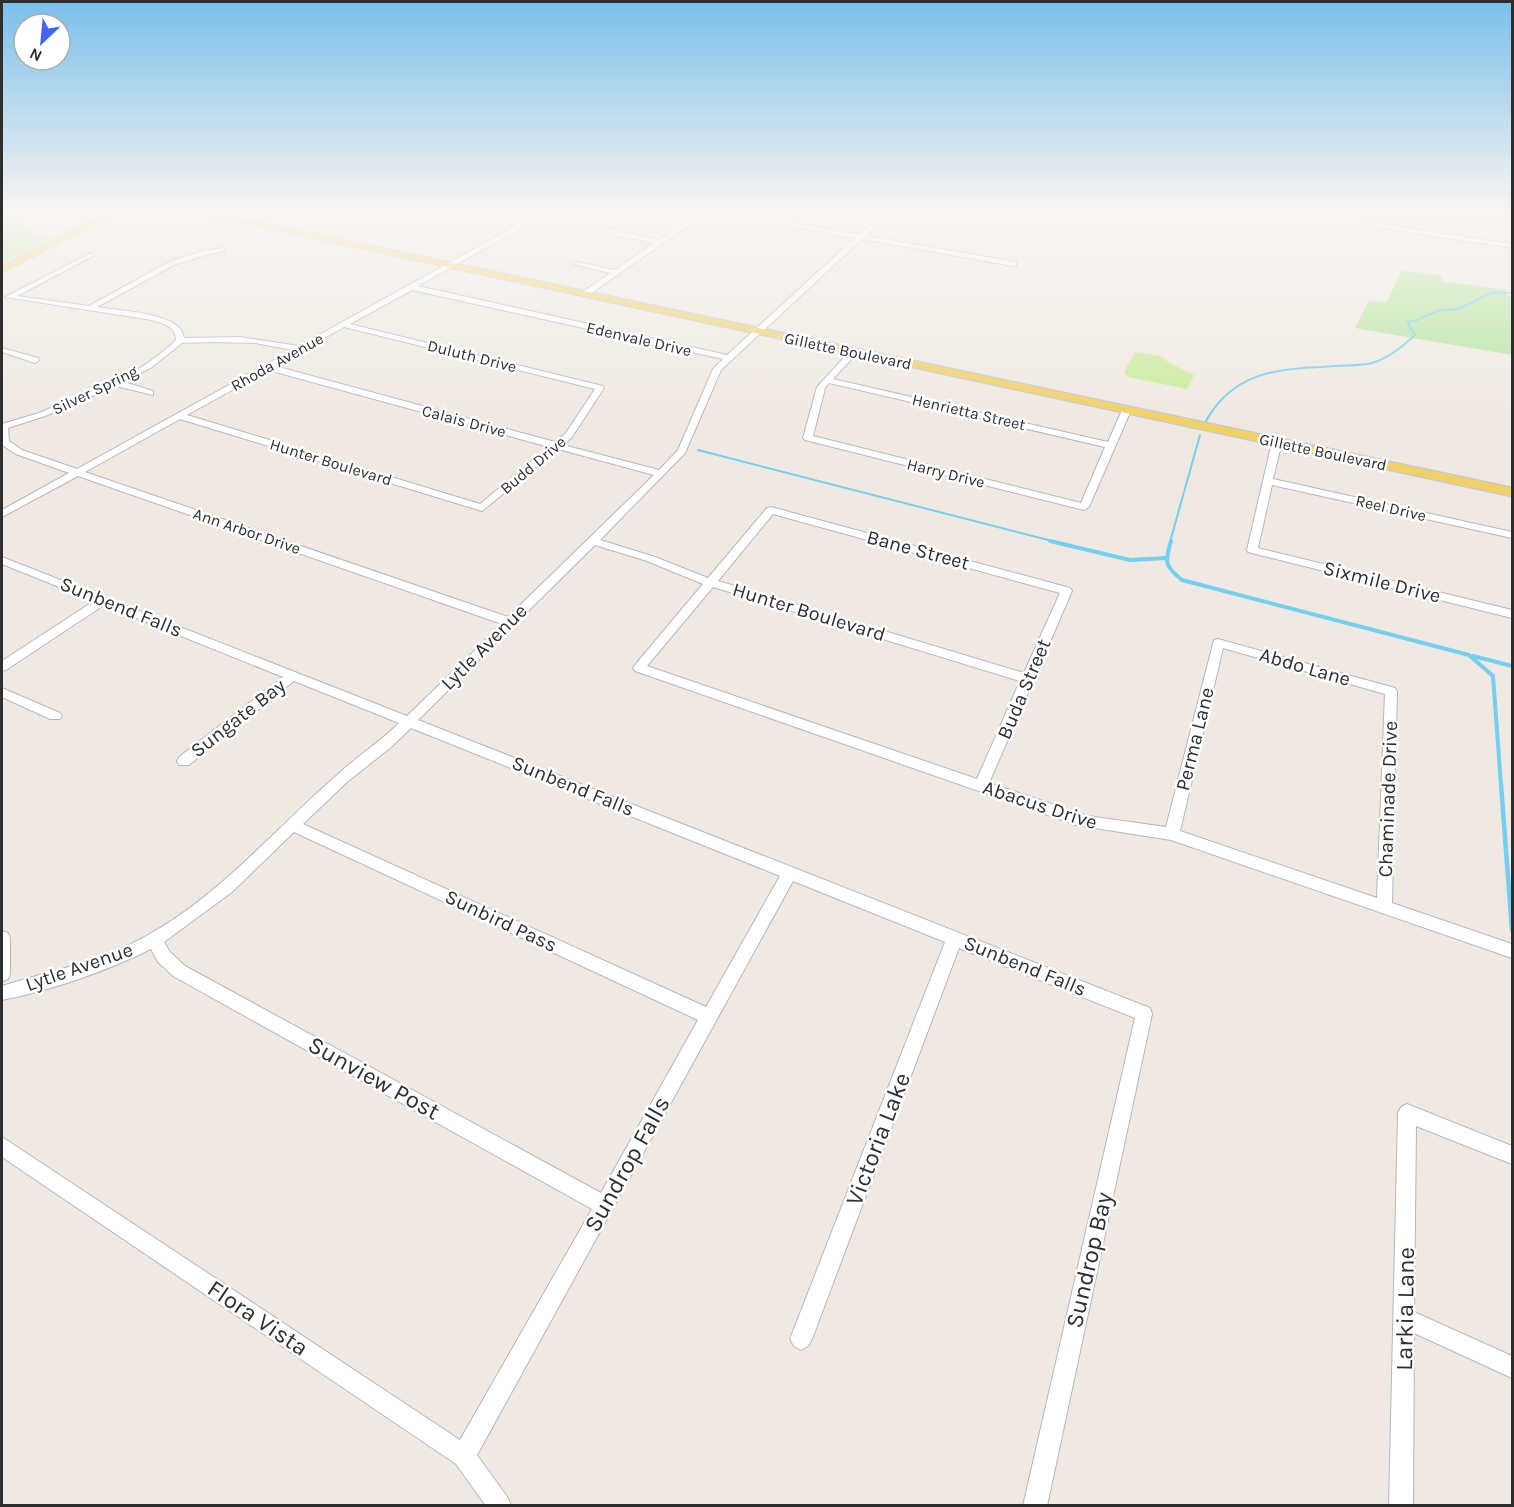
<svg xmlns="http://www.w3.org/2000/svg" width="1514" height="1507" viewBox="0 0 1514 1507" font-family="Karla,sans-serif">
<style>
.education{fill:#f0e6d1}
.green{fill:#b6e59e}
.pitch{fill:#c9ec9a}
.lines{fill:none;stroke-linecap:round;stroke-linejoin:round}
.stream-far2{stroke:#75cff0;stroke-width:2}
.stream-far1{stroke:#75cff0;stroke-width:4}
.stream{stroke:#75cff0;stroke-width:4.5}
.minor-casing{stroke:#b4b7c1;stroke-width:2}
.major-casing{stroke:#c9c9c9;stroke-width:3}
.minor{fill:#fff;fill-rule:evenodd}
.major{fill:#f2d163;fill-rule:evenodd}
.labels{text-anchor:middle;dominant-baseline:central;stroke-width:5;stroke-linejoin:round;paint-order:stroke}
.far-street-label{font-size:16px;fill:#2e2e2e;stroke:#fff}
.street-label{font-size:20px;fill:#2e2e2e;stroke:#fff}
.near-street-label{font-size:24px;fill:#2e2e2e;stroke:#fff}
</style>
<rect width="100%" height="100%" fill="#efe9e1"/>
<polygon class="education" points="1294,209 1512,209 1512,241"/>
<g class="green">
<polygon points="2,209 25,209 20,222 27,230 50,239 2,263"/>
<polygon points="1402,270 1441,276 1442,281 1506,290 1508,296 1512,296 1512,355 1355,328 1369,301 1387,302"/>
</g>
<polygon class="pitch" points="1135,352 1160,356 1171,364 1194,375 1187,389 1128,377 1124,372"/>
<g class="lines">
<g class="stream-far2">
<path d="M1206,421C1235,369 1282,369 1335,366C1348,365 1360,366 1372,363C1389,358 1403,346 1415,335L1407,322L1415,321L1439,310L1459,309L1493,292L1512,293"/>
<polyline points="698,450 1056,542"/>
<polyline points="1170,542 1200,435"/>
</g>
<g class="stream-far1">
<polyline points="1050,541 1130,560 1166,558"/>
<path d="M1171,541C1165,562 1164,566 1182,580L1469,655L1493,676L1501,785"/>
<polyline points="1473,656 1512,666"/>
</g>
<polyline class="stream" points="1501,784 1512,930"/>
<defs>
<g id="minor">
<path d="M546,209H555L418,286L727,355L855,238L708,212L587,296L580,294L610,273L573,264L577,262L615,270L654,243L614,235L604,230V228L659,240L701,211L698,209H715L859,235L887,209H894L866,236L1016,262V266H1013L862,239L721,370L685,453L600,540L655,557L708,578L767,508L771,507L1070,588L1072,591L989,783L1088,816L1166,827L1214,640L1218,639L1395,688L1397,691L1392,903L1512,944V958L1171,840L1076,825L635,671L633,668L635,665L703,584L647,561L595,545L418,720L1150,1008L1152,1014L1047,1506H1023L1135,1018L959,948L812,1339L808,1346L801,1350L794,1346L790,1339L945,942L793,881L477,1455L508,1498L511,1506H486L456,1464L2,1157V1137L460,1440L592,1209L173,976L158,962L151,949C104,972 52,990 2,1000V986C51,971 103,961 148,935C220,895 275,829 336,776C356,757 379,743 399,723L294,681L189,765H179L177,761L179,757L283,677L104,605L6,670L2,671V661L94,601L2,564V557L407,716L502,624L78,476L2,517V510L69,473L16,454L2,445V424L39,413L109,383L110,380C129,379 162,354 176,340C176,326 163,324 152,320L5,297L91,253L93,256L17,296L89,306L169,262L203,251L223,248L225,251L206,255L174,265L97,307C118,311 182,312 184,338L240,337L299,346ZM412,290L723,359L713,369L678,450L659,470L563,445L572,437L604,388L603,386L350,324ZM344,327L595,389L566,433L555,442L275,366ZM210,342L255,343L292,350L77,469L22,450L9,441L8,428L45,416L116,386L153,395V391L124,382L152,367L182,343ZM268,370L549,447L480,504L187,415ZM180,419L482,511L558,449L654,475L508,617L85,472ZM773,514L1060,593L1024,673L718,581ZM713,587L1020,681L977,779L647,666ZM1223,648L1385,694L1377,898L1180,831ZM411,728L780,876L706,1007L303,824L347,782L390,748ZM294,832L698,1020L601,1193L185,966L170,952L164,942L232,892Z"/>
<polygon points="1259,209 1278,209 1512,244 1512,248"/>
<polygon points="2,348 38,358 39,360 35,363 2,352"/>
<path d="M851,350L858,352L833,379L1108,442L1123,408L1131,410L1089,507L1084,510L805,440L803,438L817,387ZM829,383L1105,447L1081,503L813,436L825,388Z"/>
<polygon points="1277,439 1282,442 1273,479 1512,532 1512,538 1272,485 1258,548 1512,610 1512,618 1248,552 1247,550 1272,442"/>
<polygon points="2,688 60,713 62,716 60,719 50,719 2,697"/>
<polygon points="2,931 8,933 10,938 10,974 8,979 2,981"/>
<polygon points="1407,1104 1512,1146 1512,1164 1416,1126 1414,1312 1512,1356 1512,1378 1414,1333 1413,1506 1389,1506 1398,1113 1401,1107"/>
</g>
<g id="major">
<polygon points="114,209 126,209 2,272 2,266"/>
<polygon points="179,209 197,209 1512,488 1512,496"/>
</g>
</defs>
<use href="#minor" class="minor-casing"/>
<use href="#major" class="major-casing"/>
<use href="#minor" class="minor"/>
<use href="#major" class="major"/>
</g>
<linearGradient id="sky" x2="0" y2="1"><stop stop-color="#7abfeb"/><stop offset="0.5" stop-color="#f8f5f2"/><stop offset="1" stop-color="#f8f5f2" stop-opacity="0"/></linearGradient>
<rect width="1514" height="420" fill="url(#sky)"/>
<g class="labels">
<g class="far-street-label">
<text transform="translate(639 339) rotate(13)">Edenvale Drive</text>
<text transform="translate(848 351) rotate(12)">Gillette Boulevard</text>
<text transform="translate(472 356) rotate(14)">Duluth Drive</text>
<text transform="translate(277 362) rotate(-29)">Rhoda Avenue</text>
<text transform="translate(95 390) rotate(-26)">Silver Spring</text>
<text transform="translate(969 412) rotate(13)">Henrietta Street</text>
<text transform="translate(464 421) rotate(15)">Calais Drive</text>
<text transform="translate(1323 452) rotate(12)">Gillette Boulevard</text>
<text transform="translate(331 462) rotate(17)">Hunter Boulevard</text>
<text transform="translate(533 465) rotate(-40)">Budd Drive</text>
<text transform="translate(946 473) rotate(14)">Harry Drive</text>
<text transform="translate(1391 508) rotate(13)">Reel Drive</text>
<text transform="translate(247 531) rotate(19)">Ann Arbor Drive</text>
</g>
<g class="street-label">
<text transform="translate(918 550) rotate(15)">Bane Street</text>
<text transform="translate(1382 582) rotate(14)">Sixmile Drive</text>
<text transform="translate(121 607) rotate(22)">Sunbend Falls</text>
<text transform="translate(809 612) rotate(17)">Hunter Boulevard</text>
<text transform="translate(484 647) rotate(-45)">Lytle Avenue</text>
<text transform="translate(1305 667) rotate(16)">Abdo Lane</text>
<text transform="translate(1024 689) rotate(-67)">Buda Street</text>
<text transform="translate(238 718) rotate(-38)">Sungate Bay</text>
<text transform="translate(1195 739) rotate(-76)">Perma Lane</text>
<text transform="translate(573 786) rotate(22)">Sunbend Falls</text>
<text transform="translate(1388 799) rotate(-88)">Chaminade Drive</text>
<text transform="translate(1040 805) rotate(18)">Abacus Drive</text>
<text transform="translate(501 921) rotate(25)">Sunbird Pass</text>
<text transform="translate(1025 966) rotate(22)">Sunbend Falls</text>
<text transform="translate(79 967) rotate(-19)">Lytle Avenue</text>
</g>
<g class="near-street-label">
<text transform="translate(374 1078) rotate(29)">Sunview Post</text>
<text transform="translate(878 1139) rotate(-69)">Victoria Lake</text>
<text transform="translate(627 1164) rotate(-61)">Sundrop Falls</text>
<text transform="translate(1089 1260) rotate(-77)">Sundrop Bay</text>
<text transform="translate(1405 1309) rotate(-89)">Larkia Lane</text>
<text transform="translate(258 1318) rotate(34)">Flora Vista</text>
</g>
</g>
<rect width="1514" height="1507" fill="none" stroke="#2e2e2e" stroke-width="6"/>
<g transform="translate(42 42) rotate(206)"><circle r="28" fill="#ffffff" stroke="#ababab" stroke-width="1.5"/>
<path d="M0-4.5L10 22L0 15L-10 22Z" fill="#4264fb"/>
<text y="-9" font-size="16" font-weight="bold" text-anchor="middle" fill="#2e2e2e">N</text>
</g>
</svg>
